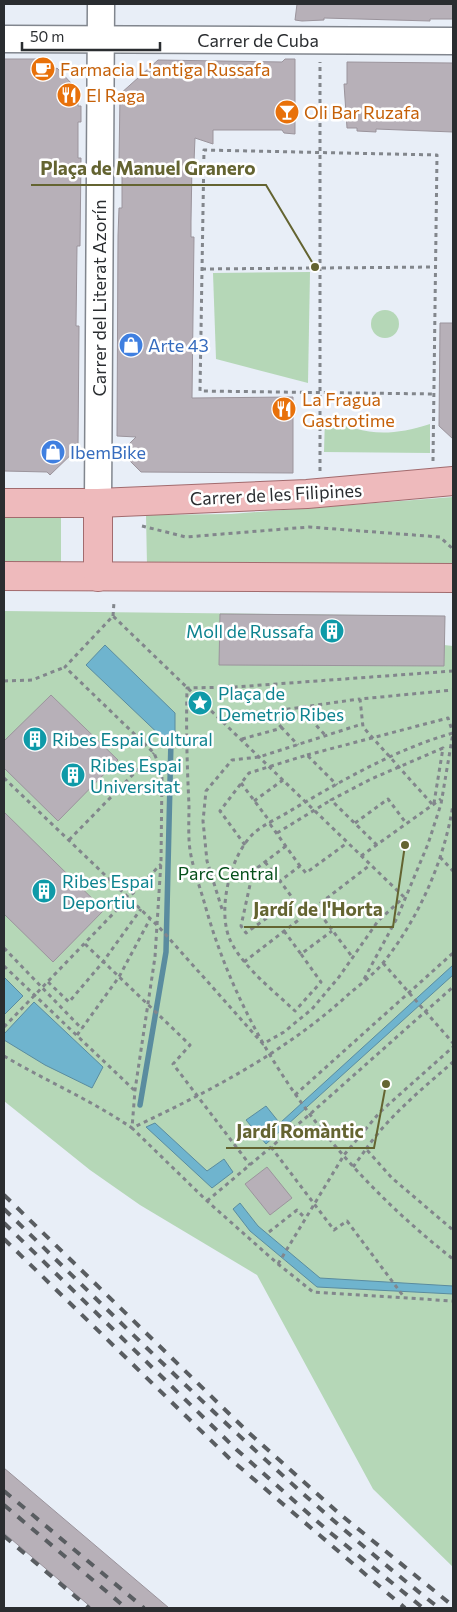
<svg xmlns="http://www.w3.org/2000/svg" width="457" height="1612" viewBox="0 0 457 1612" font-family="Commissioner,sans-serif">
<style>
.green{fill:#b5d7b7}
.water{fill:#6fb4ce;stroke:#5a8c9f}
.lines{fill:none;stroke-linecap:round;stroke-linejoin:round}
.stream{stroke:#5a8c9f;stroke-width:5.5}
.building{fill:#b7b0b8;stroke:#9b949c}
.minor-casing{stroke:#81868e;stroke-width:29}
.major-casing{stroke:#a26b6e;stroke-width:30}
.path{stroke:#82868c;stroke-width:3;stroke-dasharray:4 4;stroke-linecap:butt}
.minor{stroke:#fff;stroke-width:26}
.major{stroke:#eebabc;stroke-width:28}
.rail{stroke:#595d61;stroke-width:4;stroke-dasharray:9 9;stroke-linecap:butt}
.labels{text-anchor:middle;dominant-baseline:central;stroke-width:5;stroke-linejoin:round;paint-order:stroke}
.street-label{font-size:18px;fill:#2a2d30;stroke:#fff}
.food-label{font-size:18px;fill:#c56008;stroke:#fff;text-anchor:start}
.shop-label{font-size:18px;fill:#366cbe;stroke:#fff;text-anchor:start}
.culture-label{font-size:18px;fill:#0d838f;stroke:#fff;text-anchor:start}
.park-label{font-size:18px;fill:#06501b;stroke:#fff}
.leader{fill:none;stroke:#646431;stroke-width:2}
.callout-dot{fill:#646431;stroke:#fff;stroke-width:2}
.callout-label{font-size:19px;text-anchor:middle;font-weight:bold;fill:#646431;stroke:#fff;stroke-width:5;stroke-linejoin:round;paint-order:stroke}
</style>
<rect width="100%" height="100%" fill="#e8eef7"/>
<g class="green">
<polygon points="310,272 308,383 216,359 213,273"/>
<circle cx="385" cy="324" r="14"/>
<path d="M325,416C363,436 389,437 430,424V453L324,452Z"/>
<polygon points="453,497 453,566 147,565 146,515 231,514"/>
<rect x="4" y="515" width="57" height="47"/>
<polygon points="4,611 445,616 444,645 453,646 453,1567 373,1489 257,1275 140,1205 90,1170 4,1101"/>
</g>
<g class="water">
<polygon points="105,645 175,713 175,741 166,741 86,665"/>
<polygon points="453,965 453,975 266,1144 246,1120 266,1106 278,1121 267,1131 269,1133"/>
<polygon points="4,977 23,996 4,1015"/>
<polygon points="34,1002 103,1067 92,1088 45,1065 4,1040 4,1034"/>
<polygon points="155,1123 207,1171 224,1159 233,1172 212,1188 146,1127"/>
<polygon points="240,1203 258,1226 320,1278 453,1286 453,1294 317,1287 250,1231 233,1209"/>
</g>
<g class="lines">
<polyline class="stream" points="140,1105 166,952 171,740"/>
</g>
<g class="building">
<polygon points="297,4 453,4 453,19 430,19 430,21 324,18 324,20 302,21 295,20"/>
<polygon points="4,59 44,59 54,70 57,68 72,84 70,86 78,94 78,106 81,106 81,122 78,122 78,158 81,158 80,246 77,246 76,326 79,326 78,448 50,475 47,472 4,471"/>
<polygon points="285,59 295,59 295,134 284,133 282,130 213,130 213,144 195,138 194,162 192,164 191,221 191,237 194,237 192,398 293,397 293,473 141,472 121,452 136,437 117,436 118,236 119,208 122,208 122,164 119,162 120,94 158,60 282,62"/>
<polygon points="347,62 453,63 453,132 376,129 376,132 357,131 357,128 347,128 344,84 347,84"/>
<polygon points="440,323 453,323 453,439 439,426"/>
<polygon points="220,614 445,616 444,666 219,665"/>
<polygon points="51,695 118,760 58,821 4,768 4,741"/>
<polygon points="4,812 104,910 53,962 4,914"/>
<polygon points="267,1167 292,1198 270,1215 245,1184"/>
<polygon points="4,1468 169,1608 92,1608 4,1533"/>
</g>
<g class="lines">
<defs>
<g id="minor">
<polyline points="4,39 453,41"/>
<polyline points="98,503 101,4"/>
</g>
<g id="major">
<polyline points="4,503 98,503 307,494 453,481"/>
<polyline points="4,576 453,578"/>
<polyline points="98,577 98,503"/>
</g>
</defs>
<use href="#minor" class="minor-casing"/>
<use href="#major" class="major-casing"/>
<g class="path">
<polyline points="202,269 436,267"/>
<polyline points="433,461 437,155 204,150 200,391 434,394"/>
<polyline points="320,471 320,62"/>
<polyline points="142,526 186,537 309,527 440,537 453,549"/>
<polyline points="113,616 114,602"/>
<path d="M453,671L235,687L187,688C186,727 187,766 189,805C189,820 188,836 190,850C193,869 200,887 205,905C245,1048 337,1168 453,1259"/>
<polyline points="4,681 32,680 65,667"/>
<polyline points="300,708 326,736"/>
<polyline points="282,728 268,712 359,699"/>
<polyline points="242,739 282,728 298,745"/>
<polyline points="307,755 448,718 453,733"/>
<polyline points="4,778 158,926 263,1044 284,1032 312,1009 339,977 378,921 403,898"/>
<polyline points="241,783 271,823"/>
<polyline points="254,801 283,780"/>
<polyline points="432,804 363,727 360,699 453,690"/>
<polyline points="355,823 388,799 406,823"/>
<polyline points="270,824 300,866"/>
<polyline points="277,833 331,800"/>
<polyline points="69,840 154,753"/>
<polyline points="245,845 220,811 249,773 307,755 337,785"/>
<polyline points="377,845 331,800 371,779 443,748 434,803"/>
<polyline points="286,846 253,871 241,926 246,933 293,899"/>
<polyline points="361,856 441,799"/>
<polyline points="440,857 453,871"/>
<polyline points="265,862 280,881"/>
<polyline points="404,897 113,616 65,667 154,753 162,772 161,861 155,957 135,1090 132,1128 207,1201 278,1264 313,1292 453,1301"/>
<polyline points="315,907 353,958"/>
<polyline points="222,909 207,861 203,821 206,791 232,760 259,757 362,724"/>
<polyline points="305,915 280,881 300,866 306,873 347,843"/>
<polyline points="284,931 301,954 332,931"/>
<polyline points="85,944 190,1045 173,1064 250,1165"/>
<polyline points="4,948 82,1029"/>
<path d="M301,954L321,982L295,1011C273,990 245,969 231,942C216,912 230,855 254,833C264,824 279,818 290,811C341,781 396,749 453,733L441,804L428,844L397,918L363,981"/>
<polyline points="244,962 370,865"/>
<polyline points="383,963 453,1043"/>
<polyline points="4,966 134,1090"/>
<polyline points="48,982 69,1002 103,962 141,909"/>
<polyline points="4,1027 161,864"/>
<polyline points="77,1035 119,977 150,919"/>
<path d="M4,1056C46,1081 91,1100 132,1128C210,1091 286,1052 350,993C361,984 374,974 383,963C419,918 444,861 453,805"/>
<polyline points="295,1095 453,953"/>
<polyline points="271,1147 334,1230 347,1221 404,1297"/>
<path d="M366,1149C390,1115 422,1089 453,1062"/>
<polyline points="353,1167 366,1149 392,1178 453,1230"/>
<polyline points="207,1201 309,1115 453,987"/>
<polyline points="269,1232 297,1210 305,1218"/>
<polyline points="278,1264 344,1155 380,1112 453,1047"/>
</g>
<use href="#minor" class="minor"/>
<use href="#major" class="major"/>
<g class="rail">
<polyline points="4,1195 249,1433 341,1515 453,1606"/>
<path d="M4,1209C145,1346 284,1486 439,1608"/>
<polyline points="4,1223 237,1450 327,1530 423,1608"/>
<polyline points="4,1239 229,1458 405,1608"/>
<polyline points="4,1491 144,1608"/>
<polyline points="4,1505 126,1608"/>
<polyline points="4,1536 89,1608"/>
</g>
</g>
<defs>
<symbol id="cafe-disc" viewBox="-11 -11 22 22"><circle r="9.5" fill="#e8710a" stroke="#fff"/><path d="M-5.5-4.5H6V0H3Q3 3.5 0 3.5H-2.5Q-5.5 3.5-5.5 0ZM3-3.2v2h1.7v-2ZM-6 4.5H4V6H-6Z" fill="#fff"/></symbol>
<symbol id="restaurant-disc" viewBox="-11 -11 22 22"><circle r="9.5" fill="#e8710a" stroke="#fff"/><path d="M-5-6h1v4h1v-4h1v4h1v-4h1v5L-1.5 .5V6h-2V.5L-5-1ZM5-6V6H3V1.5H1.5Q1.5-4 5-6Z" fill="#fff"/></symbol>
<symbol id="bar-disc" viewBox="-11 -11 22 22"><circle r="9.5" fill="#e8710a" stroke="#fff"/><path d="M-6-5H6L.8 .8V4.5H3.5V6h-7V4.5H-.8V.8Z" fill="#fff"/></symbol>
<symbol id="shop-disc" viewBox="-11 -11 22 22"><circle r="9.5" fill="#3f7fe0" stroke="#fff"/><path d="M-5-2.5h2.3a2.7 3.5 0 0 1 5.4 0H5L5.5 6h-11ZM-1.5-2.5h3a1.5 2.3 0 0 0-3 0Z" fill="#fff"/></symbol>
<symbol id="building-disc" viewBox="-11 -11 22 22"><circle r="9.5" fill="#0f9aa8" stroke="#fff"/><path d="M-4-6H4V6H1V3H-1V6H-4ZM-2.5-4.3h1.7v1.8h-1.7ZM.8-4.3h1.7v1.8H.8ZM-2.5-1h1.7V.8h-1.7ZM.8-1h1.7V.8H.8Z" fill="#fff"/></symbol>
<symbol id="sight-disc" viewBox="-11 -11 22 22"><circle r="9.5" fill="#0f9aa8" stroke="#fff"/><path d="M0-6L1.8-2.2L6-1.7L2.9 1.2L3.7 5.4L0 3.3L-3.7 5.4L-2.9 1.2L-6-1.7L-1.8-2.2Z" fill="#fff"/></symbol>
</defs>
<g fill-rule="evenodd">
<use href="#cafe-disc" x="29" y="55" width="28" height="28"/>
<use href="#restaurant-disc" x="55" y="81" width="28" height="28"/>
<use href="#bar-disc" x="273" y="98" width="28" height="28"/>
<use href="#shop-disc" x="117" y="331" width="28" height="28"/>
<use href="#restaurant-disc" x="270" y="395" width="28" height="28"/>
<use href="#shop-disc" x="39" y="438" width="28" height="28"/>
<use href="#building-disc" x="318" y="617" width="28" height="28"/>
<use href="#sight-disc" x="186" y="689" width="28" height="28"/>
<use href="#building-disc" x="21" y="725" width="28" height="28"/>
<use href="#building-disc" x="59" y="761" width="28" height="28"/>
<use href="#building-disc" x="30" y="877" width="28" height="28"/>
</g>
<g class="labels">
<g class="street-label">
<text x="258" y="40">Carrer de Cuba</text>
<text transform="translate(99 298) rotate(-90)">Carrer del Literat Azorín</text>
<text transform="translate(276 494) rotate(-3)">Carrer de les Filipines</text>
</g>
<g class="food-label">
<text x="60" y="69">Farmacia L'antiga Russafa</text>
<text x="86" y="95">El Raga</text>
<text x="304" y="112">Oli Bar Ruzafa</text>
<text x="302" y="399">La Fragua<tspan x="302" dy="21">Gastrotime</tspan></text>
</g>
<g class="shop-label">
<text x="148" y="345">Arte 43</text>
<text x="70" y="452">IbemBike</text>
</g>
<g class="culture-label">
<text x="314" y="631" text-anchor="end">Moll de Russafa</text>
<text x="218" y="693">Plaça de<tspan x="218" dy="21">Demetrio Ribes</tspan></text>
<text x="52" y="739">Ribes Espai Cultural</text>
<text x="90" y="765">Ribes Espai<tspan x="90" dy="21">Universitat</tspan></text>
<text x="62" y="881">Ribes Espai<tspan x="62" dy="21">Deportiu</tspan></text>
</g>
<g class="park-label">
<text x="228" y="873">Parc Central</text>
</g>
</g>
<path class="leader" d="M315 267L266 185H31M405 845L393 927H244M386 1084L374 1148H226"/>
<g class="callout-dot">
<circle cx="315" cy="267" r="5"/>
<circle cx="405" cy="845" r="5"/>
<circle cx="386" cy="1084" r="5"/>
</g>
<g class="callout-label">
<text x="148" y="175">Plaça de Manuel Granero</text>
<text x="318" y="916">Jardí de l'Horta</text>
<text x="300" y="1138">Jardí Romàntic</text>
</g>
<rect width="457" height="1612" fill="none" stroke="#2a2d30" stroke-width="10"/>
<path d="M22 42v8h138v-8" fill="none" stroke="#2a2d30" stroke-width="2.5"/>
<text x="30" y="42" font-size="15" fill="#2a2d30" stroke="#ffffff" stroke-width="4" paint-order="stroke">50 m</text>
</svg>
